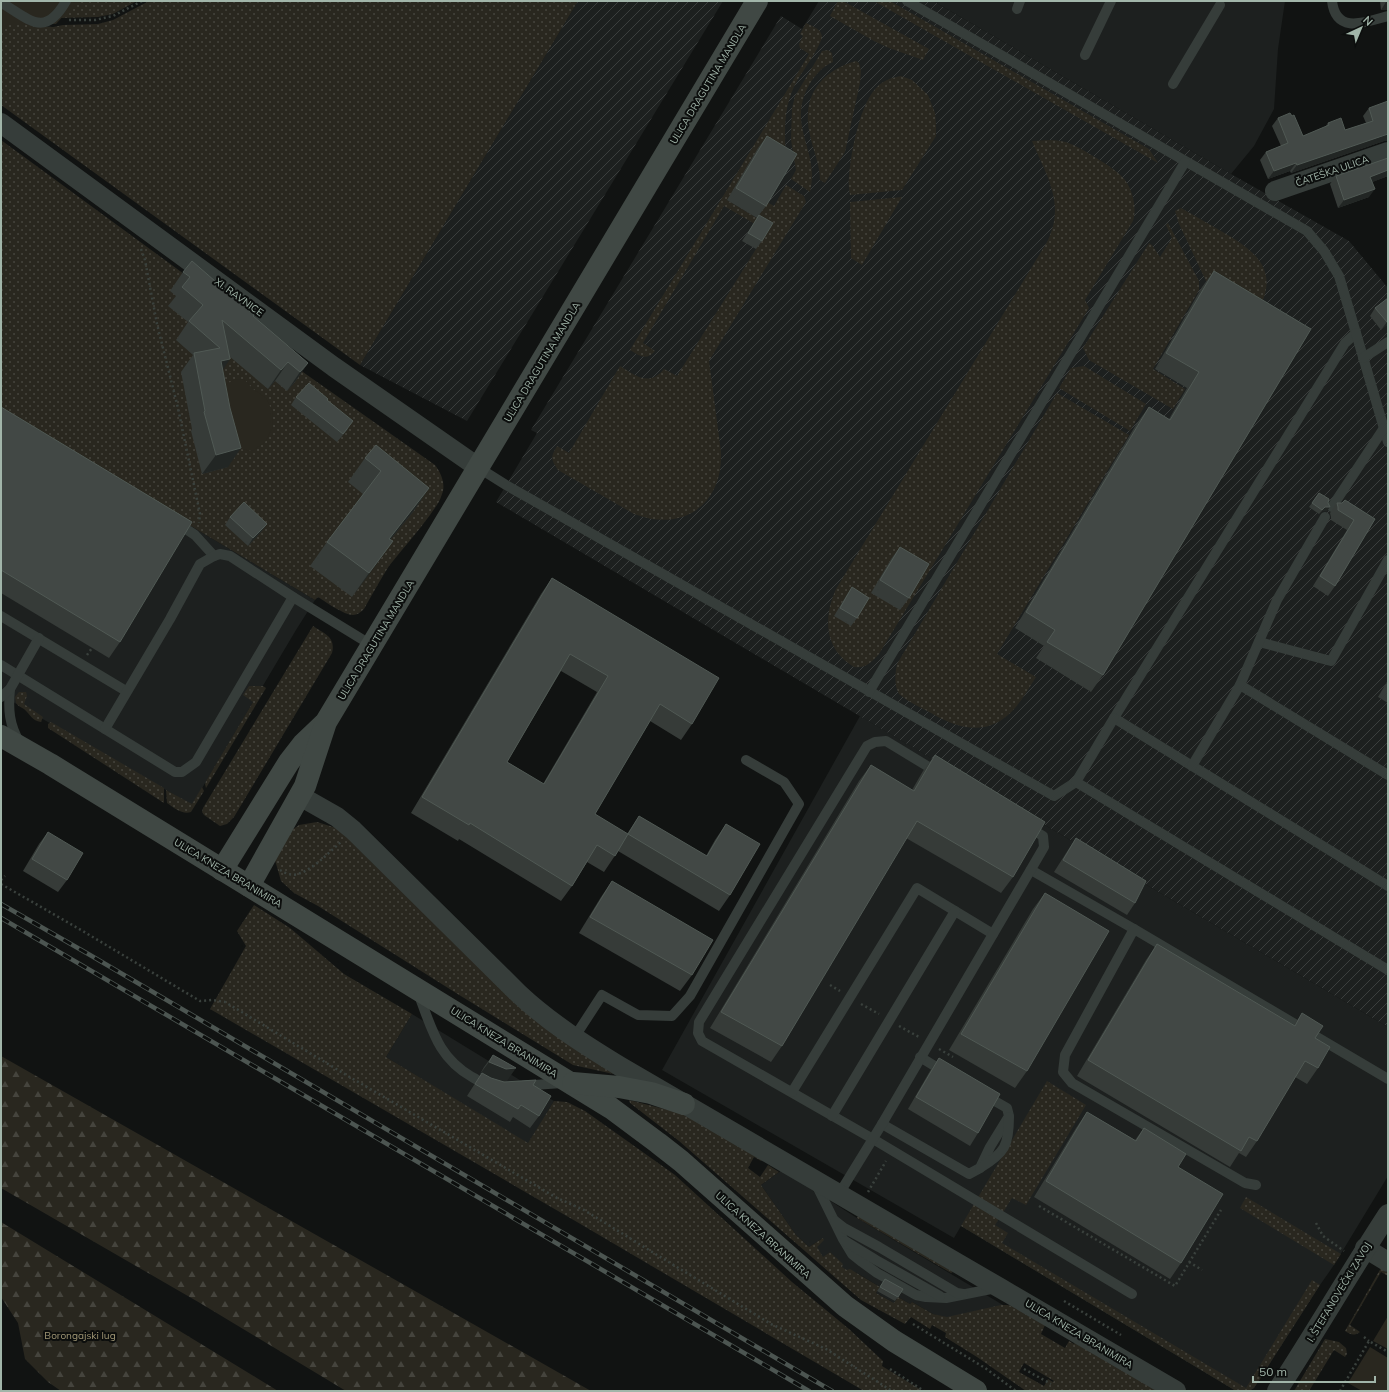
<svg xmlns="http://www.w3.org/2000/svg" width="1389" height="1392" viewBox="0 0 1389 1392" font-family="Mulish,sans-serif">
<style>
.built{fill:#1d201f}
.industrial{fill:url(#industrial-furrows)}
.grass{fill:url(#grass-dots);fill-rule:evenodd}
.forest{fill:url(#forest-firs)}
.park{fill:#29271f}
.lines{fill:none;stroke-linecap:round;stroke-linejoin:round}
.path{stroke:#3a413d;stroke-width:2.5;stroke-dasharray:2 3;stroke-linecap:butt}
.lane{stroke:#363d3a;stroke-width:10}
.street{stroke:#363d3a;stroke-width:20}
.secondary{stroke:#404844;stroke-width:22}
.rail-casing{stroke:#4c5551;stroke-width:4.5}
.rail{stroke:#0c0e0d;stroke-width:3;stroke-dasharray:9;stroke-linecap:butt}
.wall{fill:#363b38;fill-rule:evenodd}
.shaded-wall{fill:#222624}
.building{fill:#424845;stroke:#505954;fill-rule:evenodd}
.labels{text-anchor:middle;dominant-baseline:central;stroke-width:4;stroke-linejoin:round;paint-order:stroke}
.street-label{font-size:10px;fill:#a1b5a9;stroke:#0c0e0d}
.park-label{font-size:10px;fill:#a29876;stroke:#0c0e0d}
</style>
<defs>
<pattern id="industrial-furrows" width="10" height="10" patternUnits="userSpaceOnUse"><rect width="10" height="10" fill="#1d201f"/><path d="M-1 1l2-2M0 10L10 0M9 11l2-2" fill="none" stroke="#3b3e3d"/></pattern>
<pattern id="grass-dots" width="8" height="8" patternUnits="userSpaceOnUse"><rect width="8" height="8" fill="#29271f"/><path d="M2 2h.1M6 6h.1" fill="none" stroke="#45443d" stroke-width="1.8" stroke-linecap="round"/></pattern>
<pattern id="forest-firs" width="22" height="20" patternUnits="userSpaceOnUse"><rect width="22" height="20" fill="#29271f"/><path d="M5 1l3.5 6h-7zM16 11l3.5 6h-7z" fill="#45443d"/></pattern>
</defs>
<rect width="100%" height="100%" fill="#111312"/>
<g class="built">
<polygon points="933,1 1285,1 1278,49 1274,109 1254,146 1231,174"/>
<polygon points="1,413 315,600 296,630 192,805 1,695"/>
<polygon points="860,716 1388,1027 1388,1176 1334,1265 1320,1285 1260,1379 1254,1388 1249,1391 1236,1391 961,1226 954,1238 662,1070"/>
<polygon points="412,1014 554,1101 528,1144 386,1057"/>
<polygon points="782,1170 857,1218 1003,1305 954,1317 944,1317 933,1314 912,1302 910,1304 898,1297 894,1303 876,1293 880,1287 857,1273 847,1270 841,1267 838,1260 830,1252 823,1258 816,1247 823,1238 809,1247 796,1235 761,1185"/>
</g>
<g class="industrial">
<polygon points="578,1 723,1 467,421 360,365"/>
<polygon points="819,1 933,1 1231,174 1349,241 1388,288 1388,1027 496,502 537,433 531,430 781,16 802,29"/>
</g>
<g class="grass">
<polygon points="71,1 137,1 113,14 98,17 61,18"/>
<polygon points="149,1 578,1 360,365 1,105 1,24 9,12 38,26 53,27 63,25 98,24 113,20"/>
<polygon points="838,1 843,1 929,49 923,60 889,48 874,41 830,16"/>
<polygon points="874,1 890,1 1149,149 1158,163"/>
<path d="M806,23C814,27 822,29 822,38C816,54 805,67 797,81C782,108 785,133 786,162L727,200L757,218L767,202L774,206L786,185L804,196L806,202L709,361L721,452C723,504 684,533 634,514L558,470C551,459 550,458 557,446L569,453L620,366C636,376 649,387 664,369L677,376L756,249L767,231L724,206L643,343L655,351C646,361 640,356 630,350L809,54L800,48L799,44L803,36L800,34Z"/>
<path d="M828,50L832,53L833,62C822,67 815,75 809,85C786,127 821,152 810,192L791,179L796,170L791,140L792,108L795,96L822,51Z"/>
<path d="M856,61L859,63L861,71L860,83L845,152L825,183L820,180C820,164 813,151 810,135C801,97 820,71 856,61Z"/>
<path d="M901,76L912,80L928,95L935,113L936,124V136L902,190L850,195C849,189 848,182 849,177C851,152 860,101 879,85C885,80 893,77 901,76Z"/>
<path d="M1,140L225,304L283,358L435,465C441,473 446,484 442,494C440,502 434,509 430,515C417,533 402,549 389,566C380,580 372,595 364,609C361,612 357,615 353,615C344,615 326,602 318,597L315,600L1,413Z"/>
<path d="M1049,140C1057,140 1064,141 1071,144C1084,150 1117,169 1125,180C1133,191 1137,208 1133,221L1085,300L1089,308L879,654C872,662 865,669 854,667C824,649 823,618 836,589L1047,242C1066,204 1047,177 1032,141Z"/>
<polygon points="902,197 862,265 851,258 850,202"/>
<path d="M1181,208C1194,215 1207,223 1221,231C1254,250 1282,270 1257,312L1206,281L1179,224L1175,211Z"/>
<polygon points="1168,223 1199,281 1199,290 1153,369 1185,389 1173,409 1089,360 1083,348 1149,243 1152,245 1160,257 1172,238 1166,225"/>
<polygon points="1084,366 1146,404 1130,431 1059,388 1071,368"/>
<path d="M1057,393L1129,435L997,654L1036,677C1029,688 1023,699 1015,708C990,737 960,730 931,713C920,707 908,702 899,694C894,685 895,674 897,664Z"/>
<path d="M313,626C325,634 336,637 332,653L234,817L227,824L220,826L204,815L202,812L203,808Z"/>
<polygon points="249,686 263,686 266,688 206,788 205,784 206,781 253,702 243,695"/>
<path d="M19,692H26L27,696L24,704L43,717L41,722C32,721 30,714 24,709C21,707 18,706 16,703L15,697Z"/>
<polygon points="51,722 164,788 164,803 48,728 48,724"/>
<path d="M202,787L204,791L191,812C183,815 174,808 167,803L166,790L192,804Z"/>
<polygon points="317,822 343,830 618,1075 573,1065 456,993 318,906 294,893 281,881 275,860 285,835 299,825"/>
<polygon points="254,905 290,928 344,974 412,1014 386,1057 528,1143 554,1101 567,1102 585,1111 675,1175 792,1282 849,1329 883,1361 882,1366 923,1391 864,1391 577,1222 210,1009 246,946 237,931"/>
<polygon points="1047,1081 1086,1105 1026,1205 1012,1198 995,1225 1008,1233 1002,1243 1246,1388 1312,1280 1320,1285 1254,1388 1249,1391 1236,1391 961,1226"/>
<path d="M629,1100L684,1114L763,1159L761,1161L754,1157L748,1168L760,1177L768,1165L779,1172L761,1185L796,1235L809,1247L823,1238L824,1240L817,1247L823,1257L830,1252L843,1264L842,1267L847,1270L850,1269L880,1287L876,1293L894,1303L898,1297L910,1304L912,1302L933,1314L947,1317L1001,1305H1007L1013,1306L1045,1325L1041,1334L1065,1348L1069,1341L1074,1344L1075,1342L1158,1391H1026L977,1357L945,1337L946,1333L932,1325L930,1329L911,1317L905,1324L861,1300L679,1141L630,1103ZM1024,1363L1054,1381L1053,1382L1048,1379L1044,1386L1019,1372Z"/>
<polygon points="1246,1197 1341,1254 1334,1265 1240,1208"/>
<polygon points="858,1215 953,1272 951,1273 857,1218"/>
<path d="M1381,1268L1388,1273V1276L1381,1272L1350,1325L1360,1332C1354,1336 1351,1335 1345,1331Z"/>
<polygon points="1325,1339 1339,1342 1346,1348 1347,1354 1345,1357 1334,1350 1309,1391 1294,1391"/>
</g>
<g class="forest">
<polygon points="1,1056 591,1391 346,1391 200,1303 1,1188"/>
<polygon points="1,1222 278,1391 61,1391 48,1382 25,1359 18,1323 1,1297"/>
</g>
<g class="park">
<polygon points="1,1 77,1 56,24 8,24 1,35"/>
<polygon points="244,379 253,389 266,398 273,412 272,429 265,442 252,451 229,447 222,386 234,380"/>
<polygon points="1388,1316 1388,1349 1373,1341"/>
<polygon points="1370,1347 1388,1358 1388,1391 1362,1391 1348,1383"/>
</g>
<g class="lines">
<g class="path">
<polyline points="69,20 95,20 113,16 142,1"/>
<polyline points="141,249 145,260 157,324 178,408 200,514 199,523"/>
<polyline points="87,655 92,648"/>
<path d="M280,870C285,873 291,876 298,874C314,869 328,853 341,842"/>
<polyline points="1,880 5,876"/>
<polyline points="1,884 81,930 200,1001 212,1000 225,1002 348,1076 557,1198 584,1210 662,1258 771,1324 826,1349 892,1391"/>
<polyline points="830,985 840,991"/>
<polyline points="861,1004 879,1014"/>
<polyline points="899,1026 919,1037"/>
<polyline points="939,1049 953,1057"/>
<polyline points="868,1192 886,1161"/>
<polyline points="1039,1206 1175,1286 1221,1210"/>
<polyline points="1316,1223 1323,1236 1344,1251"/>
<polyline points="1189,1262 1202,1270"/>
<polyline points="1064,1301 1121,1335"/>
<polyline points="913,1324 985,1368 1016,1391"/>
<polyline points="1364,1337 1369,1341"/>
<polyline points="890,1369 924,1391"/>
<polyline points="1024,1369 1051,1384"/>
<polyline points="1340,1391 1369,1341 1388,1352"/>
</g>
<g class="lane">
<polyline points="907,1 1307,231 1324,251 1339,276 1356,333 1345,343 1114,718 1388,886"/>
<path d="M1332,1C1336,35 1366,22 1388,16"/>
<path d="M2,3C30,20 45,38 66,1"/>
<polyline points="1017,9 1020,1"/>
<polyline points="1085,55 1111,1"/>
<polyline points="1173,84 1220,5"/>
<polyline points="1356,333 1388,442"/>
<polyline points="1363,358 1388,342"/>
<polyline points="479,468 506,485 1054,796 1076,782"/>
<polyline points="1332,507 1384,428"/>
<polyline points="177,523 195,535 214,556"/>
<polyline points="1,616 126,691"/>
<polyline points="1259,642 1331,661 1388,560"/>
<polyline points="1,665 175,772 182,772 196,762 293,597"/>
<polyline points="1240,685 1277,600 1325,517"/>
<path d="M10,689C8,709 9,725 20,743"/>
<polyline points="869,692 1185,162"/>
<polyline points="1,697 10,689 39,638"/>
<polyline points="1114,718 1076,782 1388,970"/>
<polyline points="105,729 170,619 200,564 214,556 220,554 230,556 293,597 373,646"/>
<polyline points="1192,766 1240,685 1388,775"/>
<polyline points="937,772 886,741 875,742 867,746 699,1022 698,1033 702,1041 873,1139 1132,1294"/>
<polyline points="1031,870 1134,929"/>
<path d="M418,993C432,1028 437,1057 472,1077C478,1080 483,1084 489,1086"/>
<polyline points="574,1038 602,995 638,1015 672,1016 690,996 799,804 784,782 746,760"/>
<polyline points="920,1057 946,1073"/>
<polyline points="520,1086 562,1083"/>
<polyline points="792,1092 917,888 993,934"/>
<polyline points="832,1116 955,911"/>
<polyline points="882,1124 969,1174 980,1168 990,1147 1009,1116 1007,1108 986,1096"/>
<path d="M980,1168C1005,1153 1009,1145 1009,1117"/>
<polyline points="816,1184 843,1239 852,1254 862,1262 877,1273 916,1295 926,1297 946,1298 996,1288"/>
<polyline points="1256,1185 1245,1183 1072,1083 1063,1072 1065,1055 1134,929 1388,1079"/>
<polyline points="839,1194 882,1124 1044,847 1043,836 1028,827"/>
<polyline points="835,1221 844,1228 879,1247 957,1293 963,1294"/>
<polyline points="845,1241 876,1260 940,1296"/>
</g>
<g class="street">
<polyline points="1,123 334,367 479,468"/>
<polyline points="1275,191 1388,152"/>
<path d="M300,796L337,817L353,830L519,994C550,1023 585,1045 621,1067L1000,1288L1176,1391"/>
<polyline points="1365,1248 1388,1262"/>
<path d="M1277,1391C1315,1333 1350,1272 1388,1214"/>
</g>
<g class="secondary">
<polyline points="1,736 50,764 611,1108 658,1143 681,1161 845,1306 894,1341 976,1391"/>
<polyline points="222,870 289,762 303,744 324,724"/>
<polyline points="249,886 305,786 326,722 757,1"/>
<polyline points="573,1083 619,1087 651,1093 684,1104"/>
</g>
<defs>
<g id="rail">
<polyline points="1,904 90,955 832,1391"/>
<polyline points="1,918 809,1391"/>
</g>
</defs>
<use href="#rail" class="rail-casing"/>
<use href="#rail" class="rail"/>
</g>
<g class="wall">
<polygon points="1380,1 1388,1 1388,10 1381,10"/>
<polygon points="1369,108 1384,141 1291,173 1290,171 1268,179 1260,160 1266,152 1281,146 1272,126 1278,118 1292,116 1303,136 1325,127 1328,123 1345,130 1366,123 1363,116"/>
<polygon points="767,136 766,206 759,215 762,241 756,249 742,241 757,218 727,200 758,148"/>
<polygon points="1388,158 1388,176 1372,182 1369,197 1338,208 1330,184 1336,176"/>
<polygon points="1214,271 1311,329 1103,675 1091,692 1036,658 1044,646 1015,628 1137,423 1149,407 1169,419 1187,388 1155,369 1202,287"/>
<polygon points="183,272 253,316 308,363 295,382 287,391 275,381 268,389 229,356 222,370 228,467 202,474 191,431 192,429 181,372 193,355 176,340 188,322 168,306 176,296 170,291"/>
<polygon points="1388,298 1388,324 1381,330 1370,316 1375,308"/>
<polygon points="296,397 327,400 348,429 337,442 291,405"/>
<polygon points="1,407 120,642 109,658 1,593"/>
<polygon points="365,458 429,488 413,512 390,540 393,541 352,597 310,566 327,542 363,494 348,482"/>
<polygon points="1319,493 1327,511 1322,511 1319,514 1309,507"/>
<polygon points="1337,503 1375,519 1335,586 1328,596 1313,586 1347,530 1331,520 1331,517 1330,513"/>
<polygon points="230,517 267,524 261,532 248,546 225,525"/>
<polygon points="900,547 909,598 900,610 871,593 891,559"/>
<path d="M552,578L692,724L681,740L650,721L595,814L627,834L639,816L706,856L715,840L726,824L730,895L719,911L618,851L604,872L587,862L572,886L561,901L459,839L458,841L411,813L541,594ZM561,671L597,692L543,784L507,762Z"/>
<polygon points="852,587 857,618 851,626 834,616 846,596"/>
<polygon points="1388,680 1388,703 1378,697"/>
<polygon points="935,755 1013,877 1001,893 906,838 782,1046 771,1062 710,1028 859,781 871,765 912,790 923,771"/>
<polygon points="48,832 67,880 58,892 23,871 39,844"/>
<polygon points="1076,838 1135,903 1127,915 1054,872 1068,850"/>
<polygon points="612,881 692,975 680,991 579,933 601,897"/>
<polygon points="1045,893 1027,1071 1015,1088 949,1050 1033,909"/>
<polygon points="1157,944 1294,1025 1302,1013 1315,1038 1318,1068 1307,1084 1295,1077 1257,1141 1246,1157 1239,1153 1230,1167 1077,1076 1146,960"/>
<polygon points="493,1055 507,1081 501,1081 533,1085 539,1116 530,1128 513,1117 510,1122 467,1096 481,1074 480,1074 484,1067"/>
<polygon points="939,1058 978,1133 970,1146 908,1109 930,1071"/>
<polygon points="1087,1112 1135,1140 1144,1128 1178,1167 1181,1263 1170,1279 1034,1197 1076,1128"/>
<polygon points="885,1279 898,1297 895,1301 877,1291"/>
</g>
<g class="shaded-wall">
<polygon points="1386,2 1388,2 1388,10 1381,10"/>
<polygon points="1388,134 1388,141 1384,141 1291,173 1297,165"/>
<polygon points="1296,163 1290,171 1268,179 1274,171"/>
<polygon points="1388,170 1388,176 1365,185 1370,177"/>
<polygon points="1375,189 1369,197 1338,208 1344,200"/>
<polygon points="1388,321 1388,324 1381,330 1387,322"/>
<polygon points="230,359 217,379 221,361"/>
<polygon points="288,362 275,381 268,389 281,370"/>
<polygon points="308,363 295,382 287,391 300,372"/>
<polygon points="241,448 228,467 202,474 216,455"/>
<polygon points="429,488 413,512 372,562 389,539"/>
<polygon points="1325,507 1330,507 1327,511 1322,511 1319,514"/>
<polygon points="267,524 261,532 248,546 253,538"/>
<polygon points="393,541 376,565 352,597 369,573"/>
<polygon points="489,1062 516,1068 507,1081 498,1081 480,1074"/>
</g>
<g class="building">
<polygon points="1388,101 1388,134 1297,165 1296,163 1274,171 1266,152 1288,143 1278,118 1290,113 1292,116 1294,115 1303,136 1329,125 1328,123 1341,118 1345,130 1373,121 1369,108"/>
<polygon points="767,136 797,154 766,206 736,188"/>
<polygon points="1388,158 1388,170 1370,177 1375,189 1344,200 1336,176"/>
<polygon points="759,215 773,223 762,241 748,233"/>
<polygon points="192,261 254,315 253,316 308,363 300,372 288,362 281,370 222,320 230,359 221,361 230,408 241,448 216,455 204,412 205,411 194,353 220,348 189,321 203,305 182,287 190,277 183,272"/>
<polygon points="1214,271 1311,329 1103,675 1047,642 1055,630 1026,612 1149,407 1170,420 1199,372 1166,353"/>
<polygon points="1388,298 1388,321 1387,322 1375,308"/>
<polygon points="309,383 328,399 327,400 353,421 343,434 296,397"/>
<polygon points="1,407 192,522 120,642 1,570"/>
<polygon points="376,445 429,488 389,539 393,541 369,573 327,542 381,471 365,458"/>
<polygon points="1319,493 1329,499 1328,503 1330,507 1325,507 1322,510 1312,503"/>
<polygon points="1345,500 1375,519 1335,586 1320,576 1354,520 1338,510 1338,507 1337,503 1342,503"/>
<polygon points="244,502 267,524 253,538 230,517"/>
<polygon points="900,547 929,564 909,598 880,580"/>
<path d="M552,578L719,678L692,724L660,704L595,814L628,834L615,856L597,845L572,886L470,823L469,825L422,797ZM570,654L608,676L544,784L507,762Z"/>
<polygon points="852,587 869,598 857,618 840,608"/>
<polygon points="935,755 1045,822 1013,877 917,821 782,1046 721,1012 871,765 914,791"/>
<polygon points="639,816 707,856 726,824 760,844 730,895 628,834"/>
<polygon points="48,832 83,853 67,880 32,859"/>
<polygon points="1076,838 1146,881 1135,903 1063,860"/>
<polygon points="612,881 713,940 692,975 590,917"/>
<polygon points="1045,893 1109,931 1027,1071 961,1034"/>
<polygon points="1157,944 1295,1026 1302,1013 1323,1026 1315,1038 1330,1047 1318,1068 1305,1061 1257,1141 1249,1137 1241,1151 1088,1060"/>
<polygon points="493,1055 516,1068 506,1069 489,1062"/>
<polygon points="939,1058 1000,1094 978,1133 916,1097"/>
<polygon points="482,1073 491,1078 504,1082 536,1080 533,1085 551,1096 539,1116 521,1105 518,1109 475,1084"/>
<polygon points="1087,1112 1136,1141 1144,1128 1186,1154 1178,1167 1223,1194 1181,1263 1046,1181"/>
<polygon points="885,1279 903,1289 898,1297 880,1287"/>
</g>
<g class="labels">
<g class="street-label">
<text transform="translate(708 84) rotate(-59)">ULICA DRAGUTINA MANDLA</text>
<text transform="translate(1332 171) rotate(-19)">ČATEŠKA ULICA</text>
<text transform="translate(239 297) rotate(36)">XI. RAVNICE</text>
<text transform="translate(542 362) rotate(-59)">ULICA DRAGUTINA MANDLA</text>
<text transform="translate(376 640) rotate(-59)">ULICA DRAGUTINA MANDLA</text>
<text transform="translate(228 873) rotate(31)">ULICA KNEZA BRANIMIRA</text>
<text transform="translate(504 1042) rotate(32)">ULICA KNEZA BRANIMIRA</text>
<text transform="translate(763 1235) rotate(42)">ULICA KNEZA BRANIMIRA</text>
<text transform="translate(1339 1292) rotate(-59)">I. ŠTEFANOVEČKI ZAVOJ</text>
<text transform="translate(1079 1334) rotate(31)">ULICA KNEZA BRANIMIRA</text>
</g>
<g class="park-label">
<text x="80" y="1335">Borongajski lug</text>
</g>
</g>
<rect width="1389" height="1392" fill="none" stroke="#a1b5a9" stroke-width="4"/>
<g transform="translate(1361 28) rotate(44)" stroke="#0c0e0d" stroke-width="3" paint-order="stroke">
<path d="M0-3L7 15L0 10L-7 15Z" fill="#a1b5a9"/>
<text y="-6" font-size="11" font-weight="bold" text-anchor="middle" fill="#a1b5a9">N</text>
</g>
<path d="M1253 1376v6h122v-6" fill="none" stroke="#a1b5a9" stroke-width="2"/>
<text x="1259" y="1376" font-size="12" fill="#a1b5a9" stroke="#0c0e0d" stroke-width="3" paint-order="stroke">50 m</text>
</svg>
